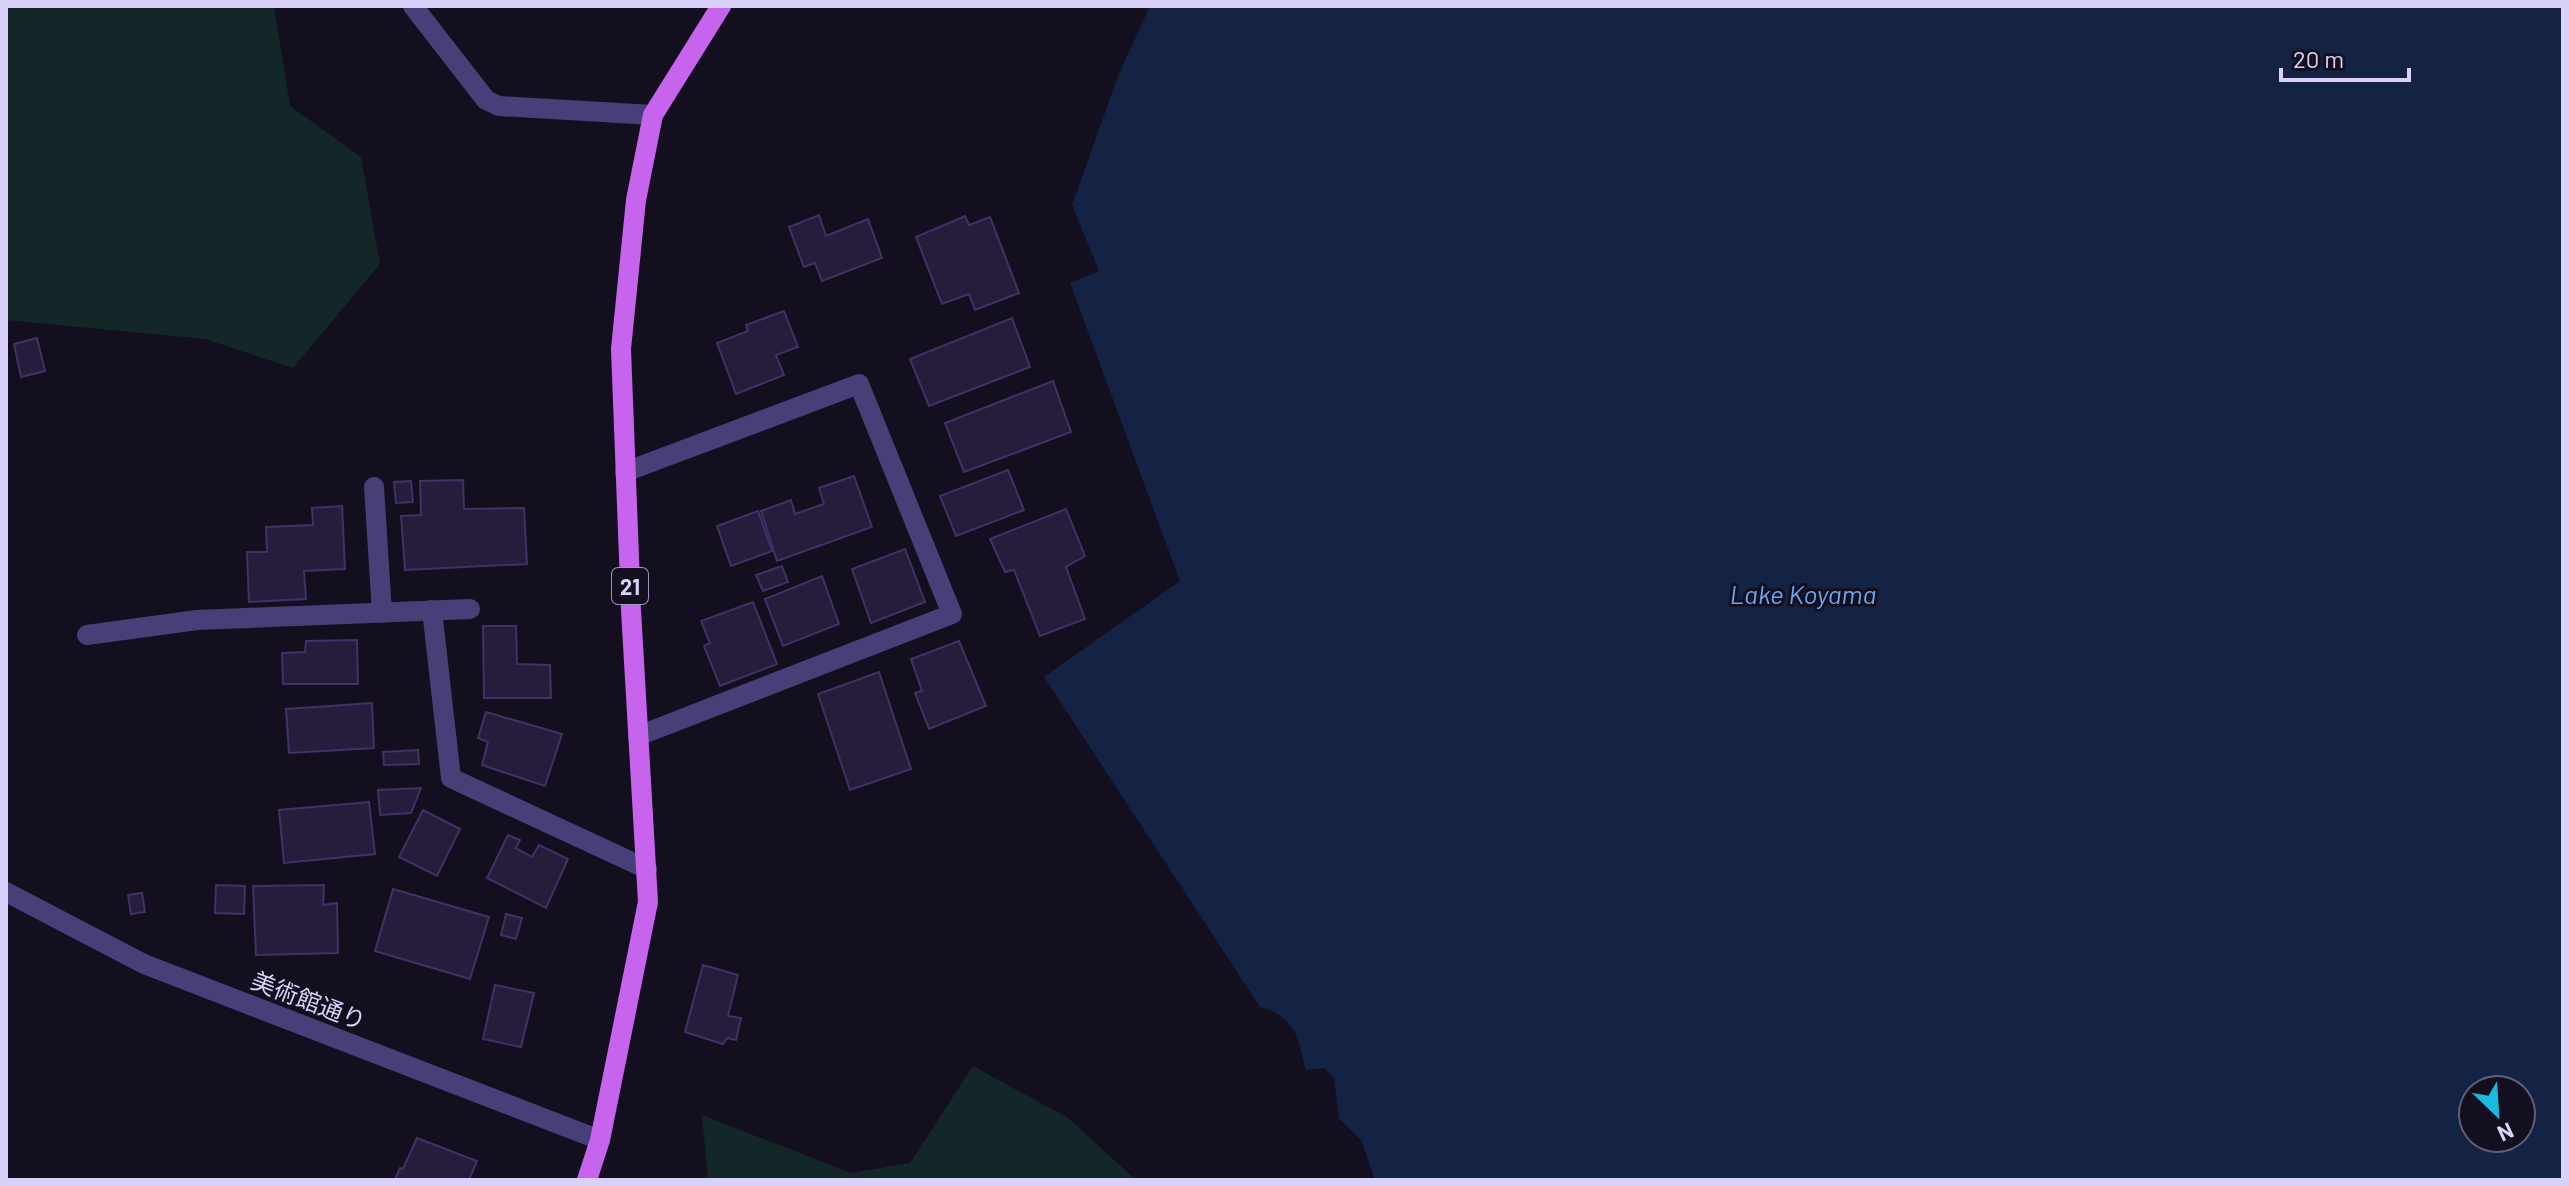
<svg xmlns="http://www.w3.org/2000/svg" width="2569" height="1186" viewBox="0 0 2569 1186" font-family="Barlow,'Noto Sans JP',sans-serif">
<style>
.green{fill:#132728}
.water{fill:#142243;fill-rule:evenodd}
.building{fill:#261d3d;stroke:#413167;stroke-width:2}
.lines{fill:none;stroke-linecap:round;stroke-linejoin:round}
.minor{stroke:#463f78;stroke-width:20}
.primary{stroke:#c664ee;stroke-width:20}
.labels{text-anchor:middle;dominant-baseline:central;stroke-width:6;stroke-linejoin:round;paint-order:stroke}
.shield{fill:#130f1f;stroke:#9e97b8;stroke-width:2}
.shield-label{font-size:22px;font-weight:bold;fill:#d9d1fa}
.street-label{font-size:24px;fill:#d9d1fa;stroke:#130f1f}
.water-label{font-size:26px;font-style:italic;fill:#6ba6ef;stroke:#130f1f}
</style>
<rect width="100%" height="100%" fill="#130f1f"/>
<g class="green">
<polygon points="6,6 274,6 290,106 361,157 380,264 293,368 205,339 6,320"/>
<polygon points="973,1066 1068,1118 1136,1180 708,1180 702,1115 851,1173 910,1163"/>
</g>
<path class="water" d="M1150,6H2563V1180H1375L1361,1140L1339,1119L1334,1078L1324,1068L1306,1070C1297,1036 1297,1018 1260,1007L1044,677L1180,581L1070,283L1099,271L1072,205L1118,76ZM2473,1090H2521V1138H2473Z"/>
<g class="building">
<polygon points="819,215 826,236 868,219 882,258 822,281 815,263 804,267 789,227"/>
<polygon points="965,216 969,225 990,217 1019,293 975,310 969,294 942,304 916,237"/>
<polygon points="784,311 798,347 776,355 784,375 736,394 717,343 748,331 746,325"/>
<polygon points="1012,318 1030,367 929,406 910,359"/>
<polygon points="37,338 45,371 21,377 14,344"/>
<polygon points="1053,381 1071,432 964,472 945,423"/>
<polygon points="1008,470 1024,510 956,536 940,496"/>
<polygon points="854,476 872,527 777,561 761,511 791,500 795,514 824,504 819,488"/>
<polygon points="463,480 464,509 524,508 527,564 405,570 401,516 421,515 420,481"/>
<polygon points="411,481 413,502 396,503 394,482"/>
<polygon points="342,506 345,569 304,571 306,599 249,602 247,552 267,552 266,527 313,525 312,508"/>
<polygon points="1066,509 1085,556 1066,567 1085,619 1040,636 1014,570 1005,572 990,539"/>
<polygon points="758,511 772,551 731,566 717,526"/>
<polygon points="905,549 925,602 871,623 852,569"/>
<polygon points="782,566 788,582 763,591 756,575"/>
<polygon points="822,576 839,624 783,646 765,599"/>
<polygon points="753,602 777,664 720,686 704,646 710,643 701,621"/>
<polygon points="483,626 516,626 517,664 550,665 551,698 484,698"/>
<polygon points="357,640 358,684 283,684 282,653 305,652 306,641"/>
<polygon points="959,641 986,706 929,729 915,693 922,691 911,659"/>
<polygon points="879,672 911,769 850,790 818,694"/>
<polygon points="372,703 374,748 289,753 286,709"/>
<polygon points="486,712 562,734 545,786 482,765 488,742 478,738"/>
<polygon points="418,750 419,764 384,765 383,752"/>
<polygon points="421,788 411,813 380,815 378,790"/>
<polygon points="369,802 375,854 284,863 279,810"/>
<polygon points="423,810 460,829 437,876 399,857"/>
<polygon points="508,835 520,840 516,848 532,857 539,845 568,859 546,908 487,878"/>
<polygon points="216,885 245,886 244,914 215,913"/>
<polygon points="324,885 323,905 337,903 338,953 256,955 253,886"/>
<polygon points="393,889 489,917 470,979 375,951"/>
<polygon points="142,893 145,912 131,914 128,895"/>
<polygon points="506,914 522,918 516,939 501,935"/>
<polygon points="703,965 738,975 728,1016 741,1018 736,1040 727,1038 723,1044 685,1032"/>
<polygon points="495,985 534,993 521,1047 483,1039"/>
<polygon points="417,1138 477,1161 469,1180 395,1180 400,1168 403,1169"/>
</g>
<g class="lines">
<g class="minor">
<polyline points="413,6 486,100 499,106 653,115"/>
<polyline points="625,472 859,384 952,614 638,736"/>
<polyline points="374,487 382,613"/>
<polyline points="432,610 451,778 647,869"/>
<polyline points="87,635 197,620 470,609"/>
<polyline points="6,892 144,964 600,1140"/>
</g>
<polyline class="primary" points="587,1180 600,1140 648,902 631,610 621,349 636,200 653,115 721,6"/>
</g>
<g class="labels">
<rect class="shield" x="612" y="568" width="36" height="36" rx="6"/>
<g class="shield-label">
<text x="630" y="586">21</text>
</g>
<g class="street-label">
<text transform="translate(309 1000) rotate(21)">美術館通り</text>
</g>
<g class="water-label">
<text x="1803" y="593">Lake Koyama</text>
</g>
</g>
<rect width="2569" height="1186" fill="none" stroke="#d9d1fa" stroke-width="16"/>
<g transform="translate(2497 1114) rotate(155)"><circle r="38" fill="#130f1f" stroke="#625d77" stroke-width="2"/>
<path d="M0-6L14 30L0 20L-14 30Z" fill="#19badf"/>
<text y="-12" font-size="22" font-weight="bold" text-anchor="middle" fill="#d9d1fa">N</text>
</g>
<path d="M2281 68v12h128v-12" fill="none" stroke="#d9d1fa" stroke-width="4"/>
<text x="2293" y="68" font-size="24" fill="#d9d1fa" stroke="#130f1f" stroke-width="6" paint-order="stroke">20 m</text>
</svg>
